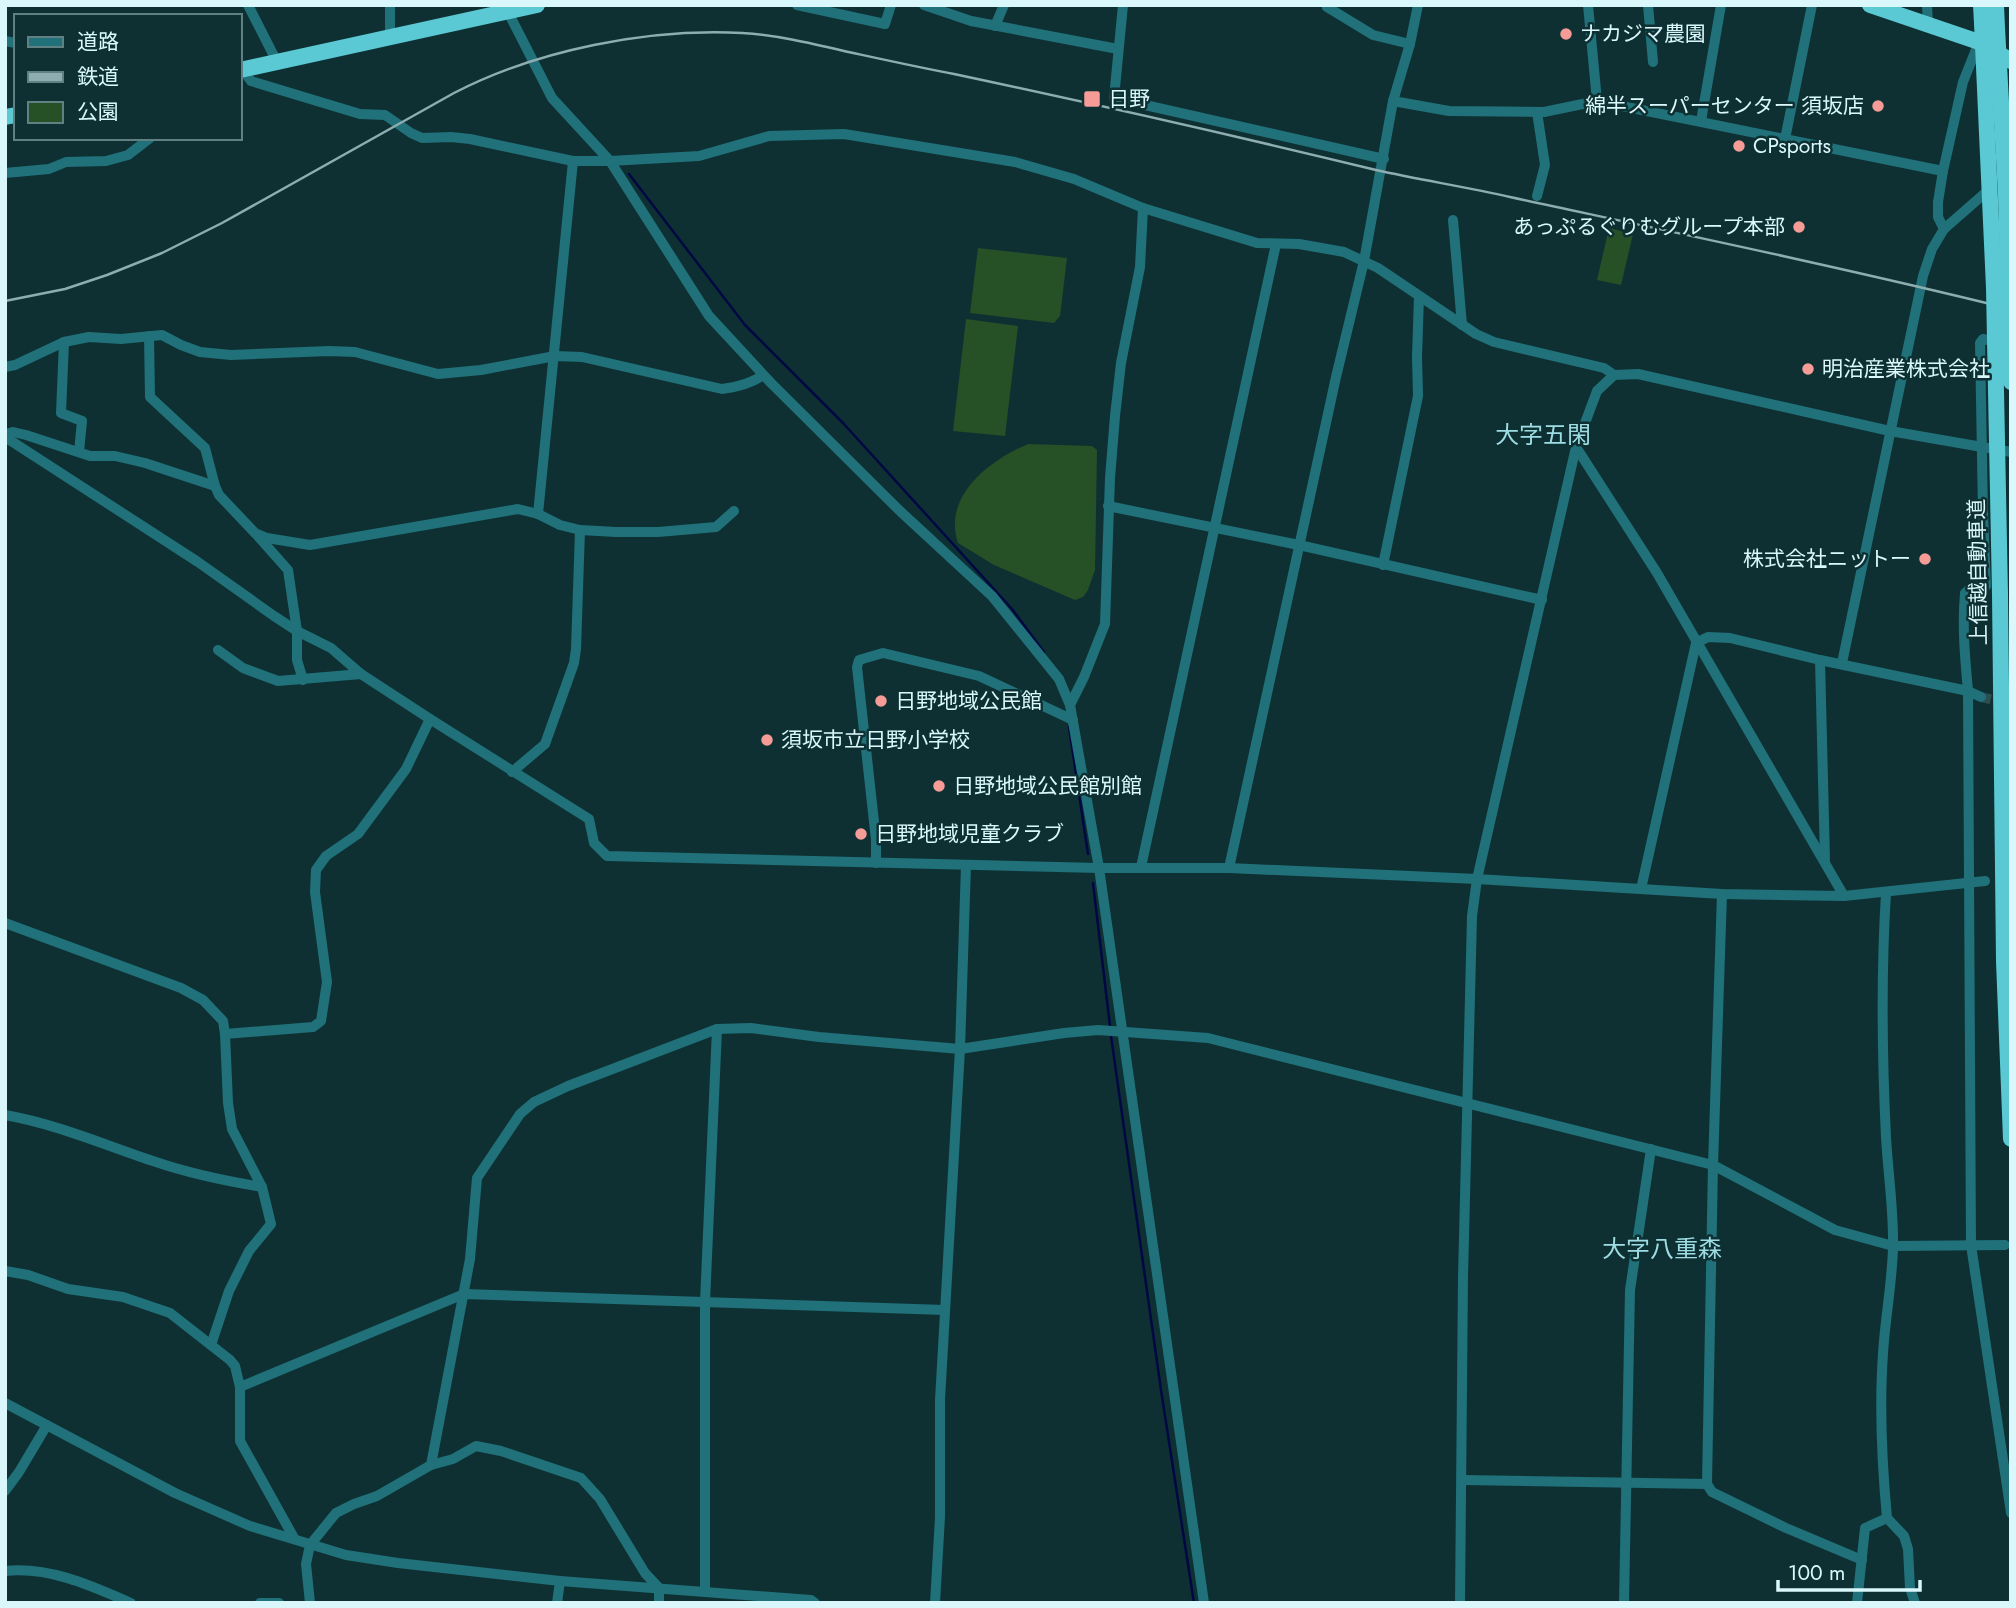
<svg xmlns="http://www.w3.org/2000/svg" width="2016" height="1608" viewBox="0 0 2016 1608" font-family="Jost,'Noto Sans JP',sans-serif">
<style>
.green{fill:#265026}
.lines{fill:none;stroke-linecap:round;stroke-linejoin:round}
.stream{stroke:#000843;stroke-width:2.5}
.minor-tunnel{stroke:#2d4e51;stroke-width:10;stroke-dasharray:10 5;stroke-linecap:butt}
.minor{stroke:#207179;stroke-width:10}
.highway{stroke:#5ac9d4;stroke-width:16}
.rail{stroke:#8eadb0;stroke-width:2.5}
.highway-bridge{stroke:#5ac9d4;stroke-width:16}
.poi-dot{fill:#f59c96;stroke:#0e3033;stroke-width:2.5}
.labels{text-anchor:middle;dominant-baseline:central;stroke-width:5;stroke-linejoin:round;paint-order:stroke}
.poi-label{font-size:21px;fill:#daf8fb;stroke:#0e3033;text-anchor:start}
.street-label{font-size:21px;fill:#daf8fb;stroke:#0e3033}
.quarter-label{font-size:24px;fill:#9ddce3;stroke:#0e3033}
</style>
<rect width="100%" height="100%" fill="#0e3033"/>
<g class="green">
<polygon points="1609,228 1633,234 1621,285 1597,280"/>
<polygon points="978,248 1067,258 1060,316 1054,323 970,313"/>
<polygon points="966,319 1018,326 1005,436 953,431"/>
<path d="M1028,444L1092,446L1097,450L1095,570L1088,590L1083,597L1075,600L994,565L958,543C942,496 990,460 1028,444Z"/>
</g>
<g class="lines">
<g class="stream">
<polyline points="629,174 745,325 843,423 1012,609 1044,652"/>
<polyline points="1069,727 1088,854"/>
<polyline points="1093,883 1110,1026"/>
<polyline points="1111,1036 1161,1390 1194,1603"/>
</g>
<polyline class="minor-tunnel" points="1981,697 2011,704"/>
<g class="minor">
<polyline points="248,5 277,62"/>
<polyline points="797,5 885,24 891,5"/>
<polyline points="924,5 971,21 1118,49"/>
<polyline points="1123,5 1114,98 1384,159"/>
<polyline points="1328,5 1327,7 1373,35 1410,44"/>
<polyline points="1588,5 1597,101"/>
<polyline points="1648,5 1653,62"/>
<polyline points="1927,5 1928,25"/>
<polyline points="508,12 552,98 610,161 709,316 771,383 900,511 992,596 1059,679 1070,705 1099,868 1204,1603"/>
<polyline points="995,26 1004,5"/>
<polyline points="390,38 390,5"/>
<polyline points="5,41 16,43"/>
<polyline points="243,70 251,81 360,114 385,115 411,133 422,138 451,137 470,139 573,161 610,161 699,156 769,136 844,134 1015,162 1074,179 1143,208 1257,243 1299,244 1344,252 1378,268 1476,334 1494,342 1604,368 1614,375"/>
<polyline points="1393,101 1449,111 1544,112 1597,101 1943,171"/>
<polyline points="1537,112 1545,165 1537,196"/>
<polyline points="1701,121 1721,5"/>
<polyline points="1785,139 1812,5"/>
<polyline points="5,173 49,169 66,162 106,161 128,155 150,138"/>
<polyline points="1453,220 1462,325"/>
<polyline points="1944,229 1938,217 1938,202 1943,171 1963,82 1979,42"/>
<polyline points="149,336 150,397 205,448 215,486"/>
<polyline points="64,342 61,413 82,421 79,452"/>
<path d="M2001,343L1983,339L1980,343L1983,513L1986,586L1972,587L1965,593C1962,626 1965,658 1968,691L1971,1245L2011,1513"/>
<path d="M5,367L15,365L64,342L89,337L121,339L162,335L181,345L200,352L231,355L329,351L355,352L438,374L481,370L555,356L582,357L722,389C737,387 751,384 763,375"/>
<polyline points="5,434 13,432 26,435 90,456 115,456 145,463 215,486 219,495 255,533 267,538 310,545 518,509 538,514 560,525 580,530 616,532 658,532 716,527 734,511"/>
<polyline points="5,437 198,562 274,616 297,631 331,648 361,674 430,719 589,819 594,843 607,856 1099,868 1229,868 1477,879 1722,894 1844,896 1985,881"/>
<polyline points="1576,447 1657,573 1844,896"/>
<polyline points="1108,506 1299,545 1542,600"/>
<polyline points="538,514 573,161"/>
<polyline points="257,535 288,570 297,631 297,660 303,680"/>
<polyline points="1383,565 1418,396 1417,357 1419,296"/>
<polyline points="218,650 243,668 278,681 361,674"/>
<polyline points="1820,660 1825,860"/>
<polyline points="1842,663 1923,276 1932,249 1944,229 1992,187"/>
<polyline points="1070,705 1084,677 1105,624 1110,478 1115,416 1121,363 1140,267 1143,208"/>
<polyline points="512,772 545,744 574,663 576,649 580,530"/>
<polyline points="876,863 876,840 857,667 859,660 883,653 979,676 1073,720"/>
<polyline points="1141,867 1276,244"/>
<polyline points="1229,868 1336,377 1364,261 1393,101 1410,44 1418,5"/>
<polyline points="1641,889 1696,643 1708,637 1730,638 1820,660 1968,691 1981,697"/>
<polyline points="1722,894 1713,1165 1707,1484 1712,1492 1786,1528 1862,1560"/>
<polyline points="5,923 181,988 203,1000 223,1021 225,1034 228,1103 232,1129 262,1187 271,1224 249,1251 229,1291 211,1345"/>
<polyline points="225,1034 313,1027 321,1021 327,982 315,892 316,870 326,856 358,834 406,769 430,719"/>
<path d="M5,1115C57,1124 107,1146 156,1162C191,1174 226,1181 262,1187"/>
<polyline points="5,1271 28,1275 68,1289 123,1297 170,1313 230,1360 235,1366 240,1387 240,1441 294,1538"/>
<polyline points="240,1387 464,1294 945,1310"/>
<polyline points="5,1403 175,1493 250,1526 346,1555 398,1563 560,1581 811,1600 815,1603"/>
<polyline points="431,1465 470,1259 477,1178 520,1114 534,1102 568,1086 717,1029 751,1028 819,1037 960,1049 1064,1033 1098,1030 1208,1038 1713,1165 1835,1230 1893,1246 2005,1245"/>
<polyline points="1462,1480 1707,1484"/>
<polyline points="5,1491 19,1472 47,1425"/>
<polyline points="1887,1518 1904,1536 1908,1549 1910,1588 1915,1603"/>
<path d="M5,1571C49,1566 92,1586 131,1603"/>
<polyline points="705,1592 705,1302 717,1029"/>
<polyline points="260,1603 279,1603"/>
<polyline points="310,1603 306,1564 310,1545 336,1513 354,1504 377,1496 431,1465 453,1459 476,1446 501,1451 581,1478 600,1499 645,1573 659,1588 659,1603"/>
<polyline points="557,1603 560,1581"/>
<polyline points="935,1603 940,1517 940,1400 960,1049 966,865"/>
<polyline points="1460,1603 1463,1277 1472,916 1477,879 1576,447 1597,391 1614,375 1638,374 1890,431 2011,452"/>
<polyline points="1624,1603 1630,1290 1651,1149"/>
<path d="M1857,1603L1865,1528L1887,1518C1882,1464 1879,1409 1883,1354C1885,1319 1892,1284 1893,1248C1894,1211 1888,1174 1886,1137C1882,1056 1881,974 1886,893"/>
</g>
<g class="highway">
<polyline points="1870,5 1979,42 2011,61"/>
<polyline points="1981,5 1982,23"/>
<polyline points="1996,5 1997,28"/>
<polyline points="240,70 537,5"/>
<polyline points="5,117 16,115"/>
<polyline points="2000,594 2004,961 2011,1139"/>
</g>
<path class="rail" d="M5,301L65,289L107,275L162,253L222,223L454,93C537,50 648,28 742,33C776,35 810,43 844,51C881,59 917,67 954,74C1095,104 1236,136 1376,170C1421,180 1466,187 1510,197C1677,233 1845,268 2011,309"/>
<g class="highway-bridge">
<polyline points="1982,23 1994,288 2000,594"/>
<polyline points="1997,28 2006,195 2011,382"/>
</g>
</g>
<g class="poi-dot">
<circle cx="1566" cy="34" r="7"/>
<rect x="1083" y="90" width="18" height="18" rx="3.5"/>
<circle cx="1878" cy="106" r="7"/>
<circle cx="1739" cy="146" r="7"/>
<circle cx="1799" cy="227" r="7"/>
<circle cx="1808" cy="369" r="7"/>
<circle cx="1925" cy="559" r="7"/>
<circle cx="881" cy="701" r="7"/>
<circle cx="767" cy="740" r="7"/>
<circle cx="939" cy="786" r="7"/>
<circle cx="861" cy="834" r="7"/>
</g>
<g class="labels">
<g class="poi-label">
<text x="1580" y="34">ナカジマ農園</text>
<text x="1108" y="99">日野</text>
<text x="1864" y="106" text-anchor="end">綿半スーパーセンター 須坂店</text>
<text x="1753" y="146">CPsports</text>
<text x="1785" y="227" text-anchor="end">あっぷるぐりむグループ本部</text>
<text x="1822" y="369">明治産業株式会社</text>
<text x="1911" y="559" text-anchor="end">株式会社ニットー</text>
<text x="895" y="701">日野地域公民館</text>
<text x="781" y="740">須坂市立日野小学校</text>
<text x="953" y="786">日野地域公民館別館</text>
<text x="875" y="834">日野地域児童クラブ</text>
</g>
<g class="street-label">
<text transform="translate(1978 572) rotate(-91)">上信越自動車道</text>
</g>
<g class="quarter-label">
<text x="1543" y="434">大字五閑</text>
<text x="1662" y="1248">大字八重森</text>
</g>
</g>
<rect width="2016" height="1608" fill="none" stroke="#daf8fb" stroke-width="14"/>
<rect x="14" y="14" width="228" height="126" fill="#0e3033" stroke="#608083" stroke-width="2"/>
<rect x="28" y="37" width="35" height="10" fill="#207179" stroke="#608083" stroke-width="2"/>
<text x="77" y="49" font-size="21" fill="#daf8fb">道路</text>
<rect x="28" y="72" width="35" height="10" fill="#8eadb0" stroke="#608083" stroke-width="2"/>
<text x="77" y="84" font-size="21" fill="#daf8fb">鉄道</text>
<rect x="28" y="102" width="35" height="21" fill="#265026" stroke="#608083" stroke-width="2"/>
<text x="77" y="119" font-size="21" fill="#daf8fb">公園</text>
<path d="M1778 1580v10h142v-10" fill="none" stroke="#daf8fb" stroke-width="3.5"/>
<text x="1788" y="1580" font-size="21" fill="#daf8fb" stroke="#0e3033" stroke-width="5" paint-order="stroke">100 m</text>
</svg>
